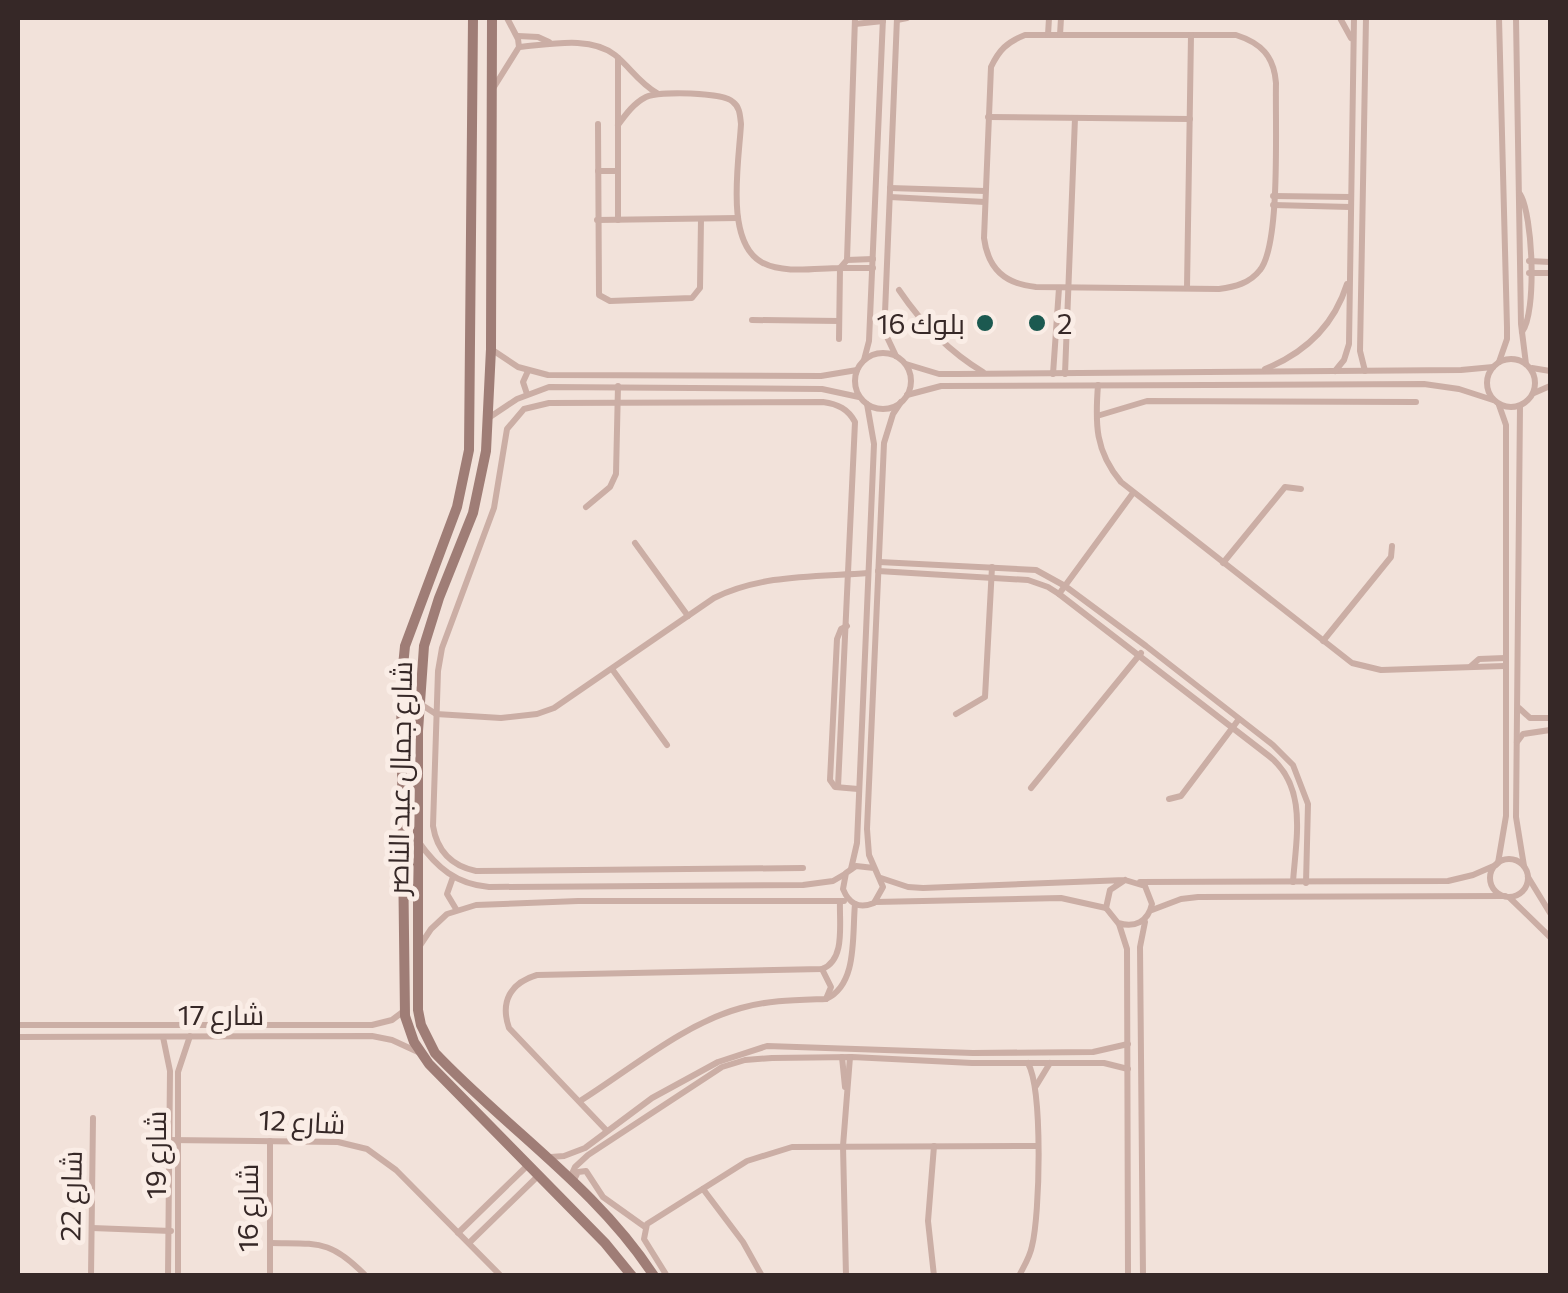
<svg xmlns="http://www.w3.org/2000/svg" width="1568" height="1293" viewBox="0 0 1568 1293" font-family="Commissioner,Cairo,sans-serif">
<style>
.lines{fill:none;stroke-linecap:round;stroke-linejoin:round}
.minor{stroke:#cbaea5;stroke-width:6}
.secondary{stroke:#9f7d76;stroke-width:10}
.poi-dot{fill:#1b5950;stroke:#faede6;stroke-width:4}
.labels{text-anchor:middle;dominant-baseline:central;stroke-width:10;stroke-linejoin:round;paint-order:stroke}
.poi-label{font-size:28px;fill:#362827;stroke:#faede6;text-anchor:end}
.street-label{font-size:28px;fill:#362827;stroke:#faede6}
</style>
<rect width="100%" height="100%" fill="#f2e2da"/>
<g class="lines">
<g class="minor">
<polyline points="1340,18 1351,38"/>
<polyline points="1516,18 1521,324 1526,364"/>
<polyline points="897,20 907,18"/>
<polyline points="855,24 883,21"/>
<path d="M1025,35H1236C1261,43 1274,56 1276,83C1275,122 1281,244 1260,270C1250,283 1235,287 1219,289L1036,287C1005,284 988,269 984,238L991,67C999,50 1007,42 1025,35Z"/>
<polyline points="1048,35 1049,18"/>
<polyline points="1060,35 1061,18"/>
<polyline points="518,36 538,37 549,42"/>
<path d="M519,47C547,45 590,35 615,55C630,67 639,83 657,93"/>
<polyline points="494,87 519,47 518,39 507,18"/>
<polyline points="988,117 1190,119"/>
<polyline points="598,124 599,295 610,301 692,298 700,288 701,219"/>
<path d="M618,125C626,114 634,103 646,97C659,91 723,92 733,102C740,107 740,116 741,124C739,162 724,243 763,263C784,274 817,268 840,268L847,260L855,18"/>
<polyline points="598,171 618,171"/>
<polyline points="890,188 985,191"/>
<path d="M1520,194C1533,215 1537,313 1522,332"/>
<polyline points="1273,196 1350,197"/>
<polyline points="890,197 985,202"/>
<polyline points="1273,205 1350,207"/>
<polyline points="597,220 738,218"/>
<polyline points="618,220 618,58"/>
<polyline points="847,260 873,259"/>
<polyline points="1529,261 1550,262"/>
<polyline points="1529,273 1550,273"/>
<polyline points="1187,288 1191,35"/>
<path d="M899,290C922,324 948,351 983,372"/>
<polyline points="752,320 839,321"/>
<polyline points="839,339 840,268 873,268"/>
<polyline points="491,349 518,367 548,375 821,376 857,370"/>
<circle cx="883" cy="381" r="28"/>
<polyline points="896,356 887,337 885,313 897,18"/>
<circle cx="1511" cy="383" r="24"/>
<polyline points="864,360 869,341 883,18"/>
<polyline points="1499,362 1507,339 1507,327 1499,18"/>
<polyline points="906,364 939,374 957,374 1461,370 1493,367"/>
<polyline points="1532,368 1550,371"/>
<path d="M1265,369C1305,353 1334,325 1347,284"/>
<polyline points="1335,371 1344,360 1349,344 1354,18"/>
<polyline points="1365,371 1360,351 1366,18"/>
<polyline points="1053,374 1059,288"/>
<polyline points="1065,374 1075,118"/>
<path d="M1098,385C1095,424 1095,451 1121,482L1352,663L1381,670L1505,666"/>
<polyline points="1534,393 1550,386"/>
<polyline points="527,394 523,382 528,371"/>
<polyline points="907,395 941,386 1424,384 1459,389 1493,400"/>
<polyline points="1520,406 1516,817 1524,866"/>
<polyline points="1097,416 1147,401 1416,402"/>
<polyline points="487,419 517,399 549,387 822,389 859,397"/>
<polyline points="586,507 610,487 616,474 618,386"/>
<polyline points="635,543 688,616"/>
<polyline points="879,562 1036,570 1065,586 1146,646 1273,745 1293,765 1308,804 1306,883"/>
<polyline points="1223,563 1285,487 1301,489"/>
<path d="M878,571L1028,580L1048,587L1059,594L1269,756C1308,787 1296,838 1293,882"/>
<polyline points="1059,594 1133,493"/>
<polyline points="847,626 841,629 837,639 830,780 835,787 858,789"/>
<polyline points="1323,641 1391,557 1392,546"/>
<polyline points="1471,666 1479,659 1505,658"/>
<polyline points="612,669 667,745"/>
<path d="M422,705L436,714L501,718L537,714L554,708L714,598C762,574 817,577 868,573"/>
<polyline points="1519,708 1530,718 1550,718"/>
<polyline points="956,714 985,697 992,567"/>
<polyline points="1517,742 1523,734 1550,730"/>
<polyline points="1031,788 1141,653"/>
<polyline points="1169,799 1181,796 1239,719"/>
<path d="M418,841C437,868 456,884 489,887L803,885L833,881L845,874"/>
<circle cx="1509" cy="878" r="19"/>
<polyline points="1498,863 1506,816 1506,425 1499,405"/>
<path d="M803,868L476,871C452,866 437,851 433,826L438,671L442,648L494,508L507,429L524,409L549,403L823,402C838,404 848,409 855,422L838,787"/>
<path d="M874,868L856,866L846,873L843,889C849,904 859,909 874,903L883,887L869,855L867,829L884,443L893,414L901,402"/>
<polyline points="851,869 857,843 874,444 867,404"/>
<polyline points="453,877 447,894 456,909"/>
<polyline points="1528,877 1550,913"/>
<path d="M881,878L908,887L923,888L1125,880L1145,886L1152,904C1148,922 1135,928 1118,923L1106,908L1110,890L1125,880"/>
<polyline points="1140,882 1448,881 1473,875 1496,865"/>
<polyline points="1510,898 1550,937"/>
<polyline points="875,902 1061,898 1106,908"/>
<polyline points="1152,910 1181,899 1198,897 1505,896"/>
<polyline points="1119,924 1127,949 1128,1276"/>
<polyline points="419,947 431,929 447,914 476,905 578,901 844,901"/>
<polyline points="822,969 831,987 826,999"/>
<polyline points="18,1025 372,1025 392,1020 404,1011"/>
<polyline points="18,1037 372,1036 392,1040 418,1052"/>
<polyline points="163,1037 170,1071 168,1276"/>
<polyline points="842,1057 845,1087"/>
<polyline points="1036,1086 1050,1063"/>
<path d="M580,1101C631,1069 683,1024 741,1008C769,1000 797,1000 826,999C858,985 852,935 855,904"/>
<path d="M607,1131L509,1028C500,1002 510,983 537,975L822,969C846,960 839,923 840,901"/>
<polyline points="169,1140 338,1142 367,1149 396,1170 501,1276"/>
<polyline points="551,1157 564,1156 585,1148 652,1098 718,1062 767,1046 973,1053 1093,1052 1128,1044"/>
<polyline points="570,1178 575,1167 588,1155 722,1067 745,1060 772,1058 852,1057 972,1063 1104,1063 1128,1069"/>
<polyline points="573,1182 578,1172 586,1171 603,1197 645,1227"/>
<polyline points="703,1189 743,1242 762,1276"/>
<polyline points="92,1228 171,1231"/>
<polyline points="458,1233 528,1165"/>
<path d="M270,1243C318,1244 330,1239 366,1276"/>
<polyline points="469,1243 539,1175"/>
<polyline points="91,1276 93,1118"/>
<polyline points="178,1276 178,1072 190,1036"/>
<polyline points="270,1276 270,1141"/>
<polyline points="667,1276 644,1239 647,1224 747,1161 792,1147 1036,1146"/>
<polyline points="846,1276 843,1146 850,1057"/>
<polyline points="934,1276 928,1221 934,1146"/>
<path d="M1019,1276C1024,1266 1030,1257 1032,1246C1040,1214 1043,1091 1028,1063"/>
<polyline points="1143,1276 1140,947 1145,922"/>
</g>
<g class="secondary">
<polyline points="473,18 469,450 457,507 405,646 401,686 405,1016 414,1042 429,1064 605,1243 632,1276"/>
<path d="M492,18L491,349L486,451L473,513L439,598L424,646L418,731V1010L421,1025L435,1053C506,1128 597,1188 654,1276"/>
</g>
</g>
<g class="poi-dot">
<circle cx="985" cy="323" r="10"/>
<circle cx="1037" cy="323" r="10"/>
</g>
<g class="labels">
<g class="poi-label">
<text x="965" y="323">بلوك 16</text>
<text x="1057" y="323" text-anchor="start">2</text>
</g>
<g class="street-label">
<text transform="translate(399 778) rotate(-89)">شارع جمال عبد الناصر</text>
<text x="221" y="1014">شارع 17</text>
<text transform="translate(302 1121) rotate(3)">شارع 12</text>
<text transform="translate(155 1155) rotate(-90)">شارع 19</text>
<text transform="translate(70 1196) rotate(-89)">شارع 22</text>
<text transform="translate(247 1208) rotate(-90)">شارع 16</text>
</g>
</g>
<rect width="1568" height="1293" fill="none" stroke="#362827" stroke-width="40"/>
</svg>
